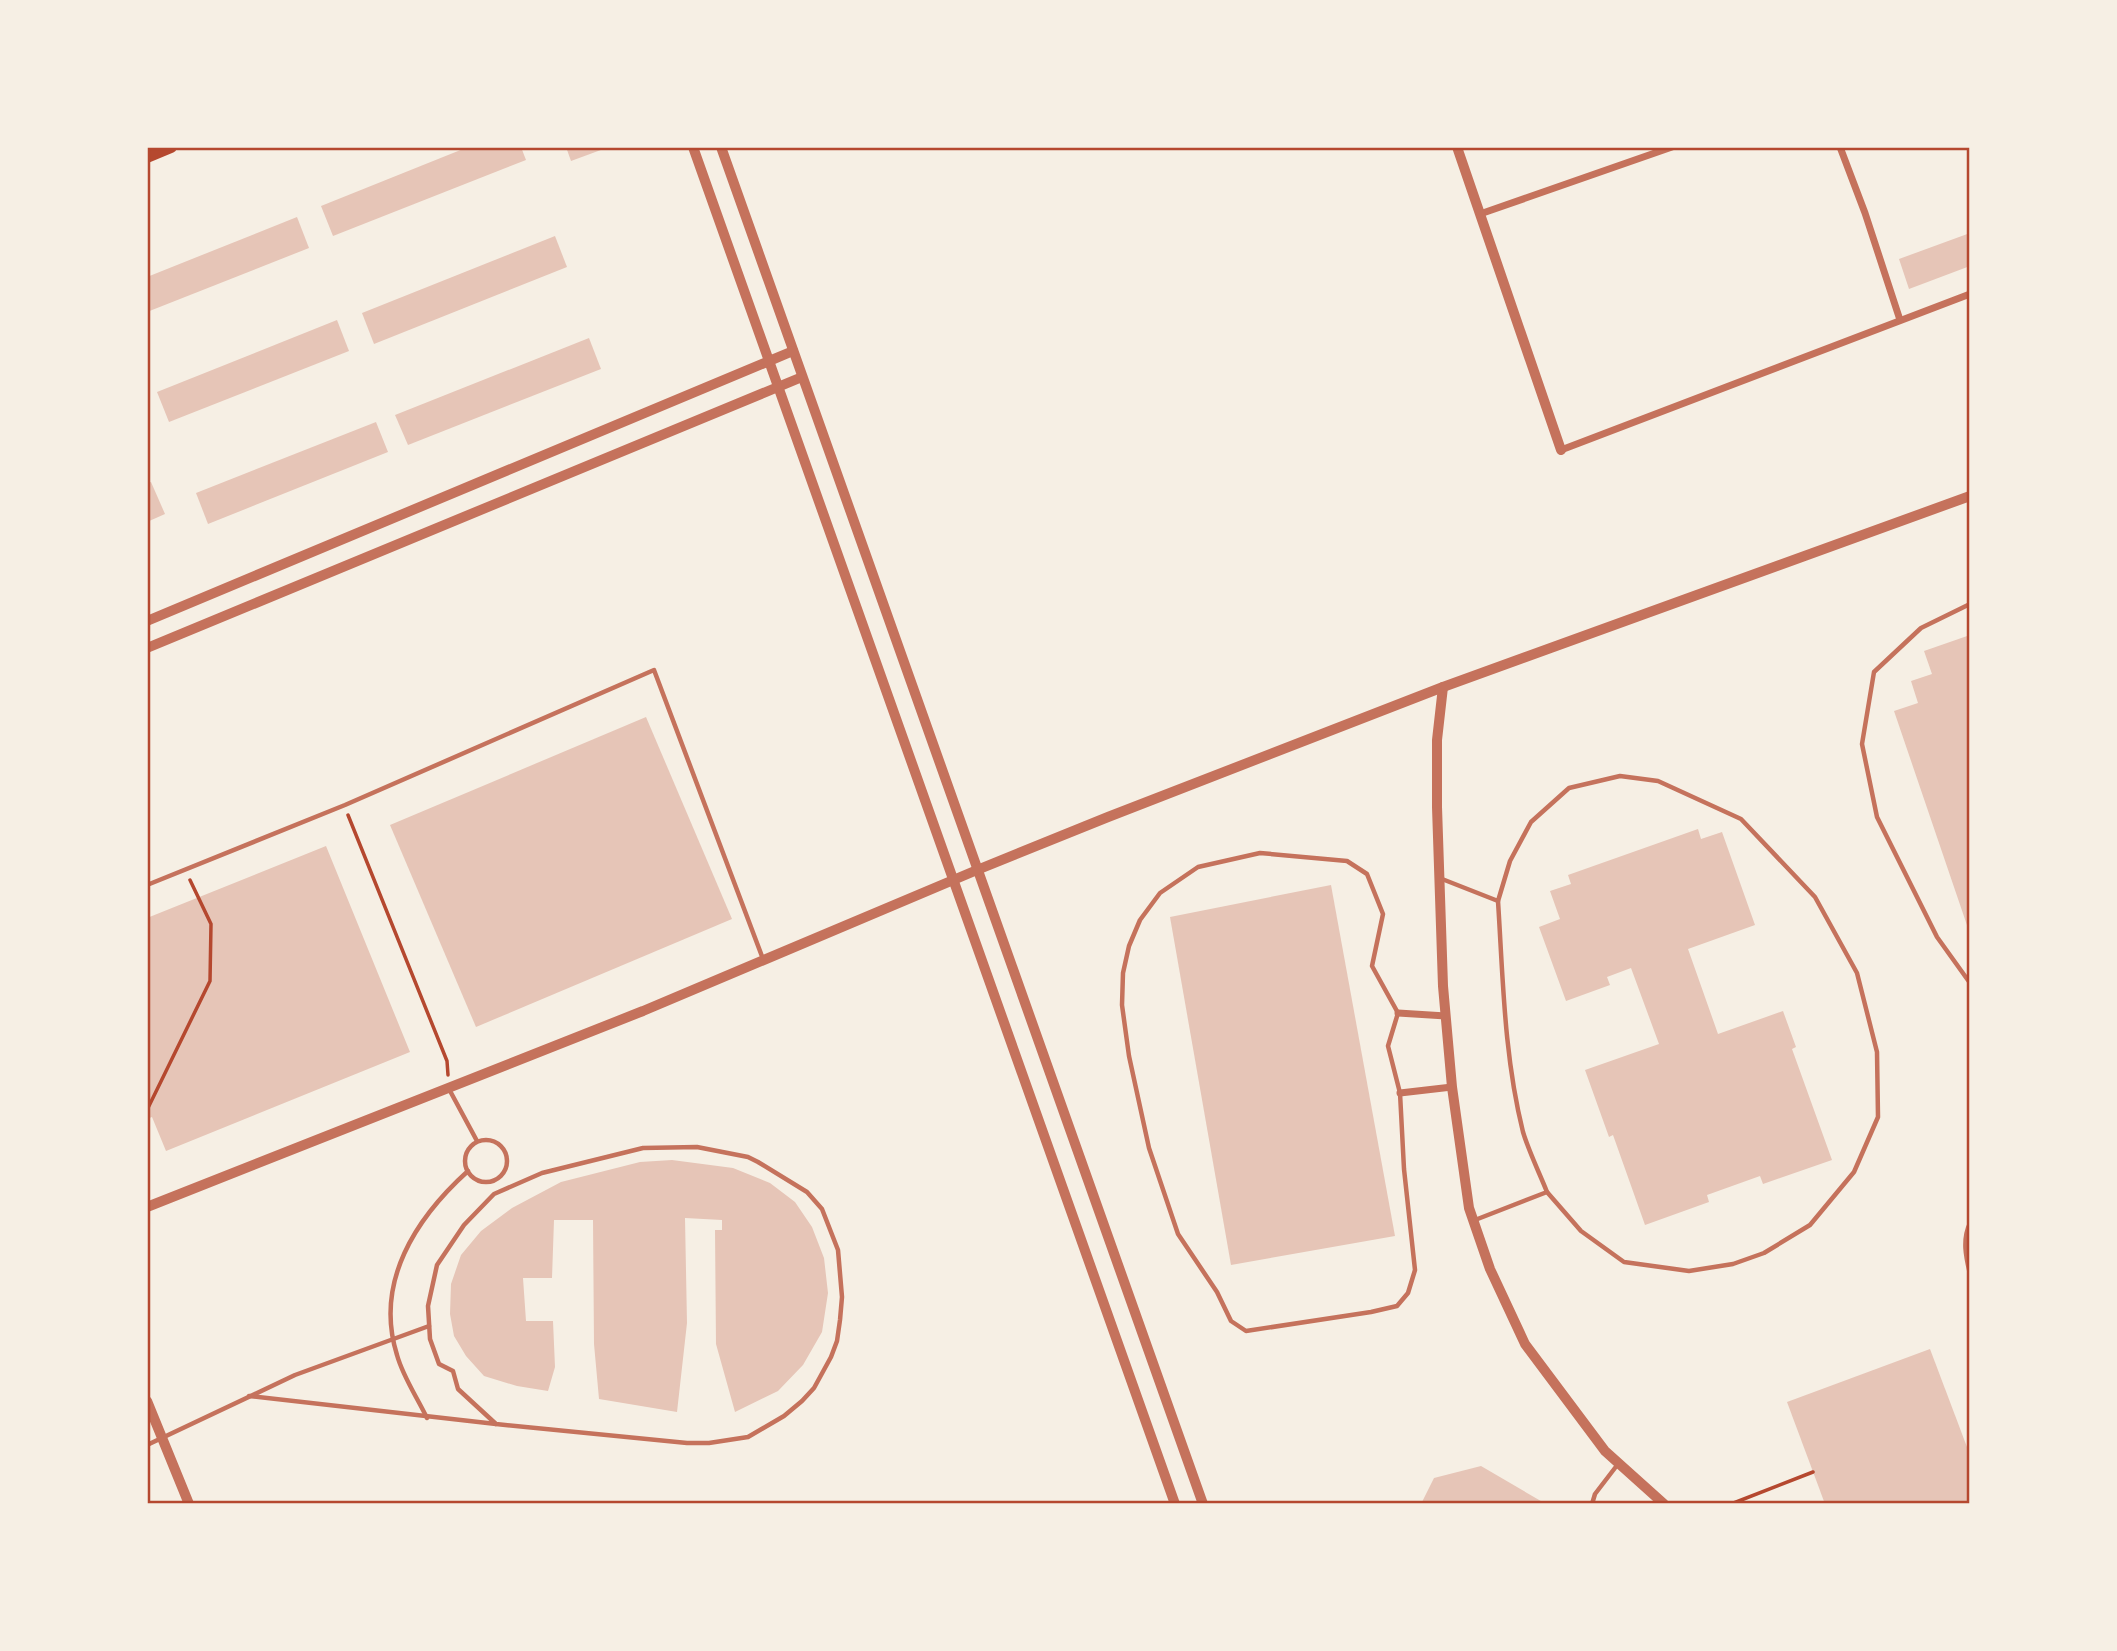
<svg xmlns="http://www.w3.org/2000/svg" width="2117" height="1651" viewBox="0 0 2117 1651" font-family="'Work Sans',sans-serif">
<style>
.building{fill:#e6c5b7}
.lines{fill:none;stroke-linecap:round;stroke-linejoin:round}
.path{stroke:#b5482f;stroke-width:3.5}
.service{stroke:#c5725c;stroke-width:4.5}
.minor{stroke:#c5725c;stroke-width:7}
.tertiary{stroke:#c5725c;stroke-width:10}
.secondary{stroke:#b5482f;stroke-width:12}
.neatline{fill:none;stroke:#b5482f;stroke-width:2.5}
</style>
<rect width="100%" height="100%" fill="#f6efe4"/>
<g class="building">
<polygon points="468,147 521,147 526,160 333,236 321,206"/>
<polygon points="566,147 609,147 571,161"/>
<polygon points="297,217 309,248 147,312 147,277"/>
<polygon points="1970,233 1970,266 1909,289 1899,259"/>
<polygon points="555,236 567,267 374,344 362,313"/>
<polygon points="337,320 349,351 169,422 157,392"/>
<polygon points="589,338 601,369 408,445 395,415"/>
<polygon points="376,422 388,452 208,524 196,493"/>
<polygon points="151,482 165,514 147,522 147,483"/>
<polygon points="1970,635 1970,934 1894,711 1918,703 1911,681 1932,674 1924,651"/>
<polygon points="646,717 732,919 476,1027 390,825"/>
<polygon points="1698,829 1701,839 1722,832 1755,925 1688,949 1718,1034 1783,1011 1796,1047 1792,1049 1832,1160 1763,1184 1760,1176 1707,1195 1709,1202 1645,1225 1613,1135 1609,1137 1585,1070 1659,1044 1631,968 1607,977 1610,985 1566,1001 1539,927 1560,919 1550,891 1571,884 1568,875"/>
<polygon points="326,846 410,1052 166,1151 152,1117 147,1119 147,918"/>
<polygon points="1331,885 1395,1236 1231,1265 1170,917"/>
<polygon points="672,1160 733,1168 770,1183 795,1202 812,1227 824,1258 828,1293 822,1332 803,1365 778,1391 735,1412 716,1344 715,1230 722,1230 722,1220 685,1218 687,1323 677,1412 599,1399 594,1344 593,1220 554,1220 552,1278 523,1278 526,1321 553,1321 555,1367 548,1391 517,1386 484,1376 466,1356 454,1336 450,1314 451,1284 461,1255 481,1231 512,1208 561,1182 640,1162"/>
<polygon points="1930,1349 1970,1455 1970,1504 1825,1504 1787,1402"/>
<polygon points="1481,1466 1546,1504 1421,1504 1434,1478"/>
</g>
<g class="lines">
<g class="path">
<polyline points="348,815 447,1061 448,1075"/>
<polyline points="147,1110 210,981 211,924 190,880"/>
<polyline points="1731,1504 1813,1472"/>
</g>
<g class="service">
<polyline points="1970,604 1921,628 1874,672 1862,744 1877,817 1937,937 1970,983"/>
<polygon points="1260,853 1347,861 1367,874 1383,914 1372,966 1398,1013 1388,1046 1400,1093 1404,1169 1415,1270 1408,1293 1397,1306 1371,1312 1246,1331 1231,1321 1217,1292 1178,1234 1149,1148 1129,1056 1122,1005 1123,973 1129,946 1140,920 1160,893 1198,867"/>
<polyline points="1442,879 1498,901 1510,861 1531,822 1569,788 1620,776 1658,781 1741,819 1815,897 1857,973 1877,1052 1878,1117 1854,1172 1810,1225 1764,1253 1733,1264 1689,1271 1624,1262 1581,1231 1547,1192 1475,1220"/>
<polyline points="147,885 345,805 654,670 763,959"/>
<path d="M1498,901C1503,978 1504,1056 1523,1132C1529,1152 1539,1172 1547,1192"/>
<polyline points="449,1089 477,1141"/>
<circle cx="486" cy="1161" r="21"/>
<polygon points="697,1147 748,1157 758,1162 807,1192 822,1209 838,1250 842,1297 840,1320 837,1341 831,1357 814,1388 802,1401 784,1416 748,1437 709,1443 687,1443 496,1424 458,1389 453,1371 439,1364 430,1339 428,1306 437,1265 464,1225 494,1194 542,1173 643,1148"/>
<path d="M1970,1223C1962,1240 1966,1257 1970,1274"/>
<polyline points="249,1396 496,1424"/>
<path d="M427,1418C417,1397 403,1377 397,1355C374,1282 416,1218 468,1171"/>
<polyline points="147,1445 295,1375 429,1326"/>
<polyline points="1592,1504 1595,1494 1618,1464"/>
</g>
<g class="minor">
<polyline points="1840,147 1865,213 1900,320"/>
<polyline points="1480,214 1672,147"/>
<polyline points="1561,450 1970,294"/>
<polyline points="1398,1013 1446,1016"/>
<polyline points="1400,1093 1452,1087"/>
</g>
<g class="tertiary">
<polyline points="693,147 1175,1504"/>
<polyline points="721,147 1203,1504"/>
<polyline points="1457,147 1561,450"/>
<polyline points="147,621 793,351"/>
<polyline points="147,648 802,377"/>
<polyline points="1443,687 1437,740 1437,807 1443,986 1452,1087 1469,1208 1490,1269 1525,1344 1605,1451 1664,1504"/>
<polyline points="147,1207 643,1011 977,870 1108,817 1443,687 1970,496"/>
<polyline points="147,1401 189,1504"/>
</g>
<polyline class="secondary" points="147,157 171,147"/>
</g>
<rect width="2117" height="1651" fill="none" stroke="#f6efe4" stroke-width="298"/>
<rect x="149" y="149" width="1819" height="1353" class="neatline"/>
</svg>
